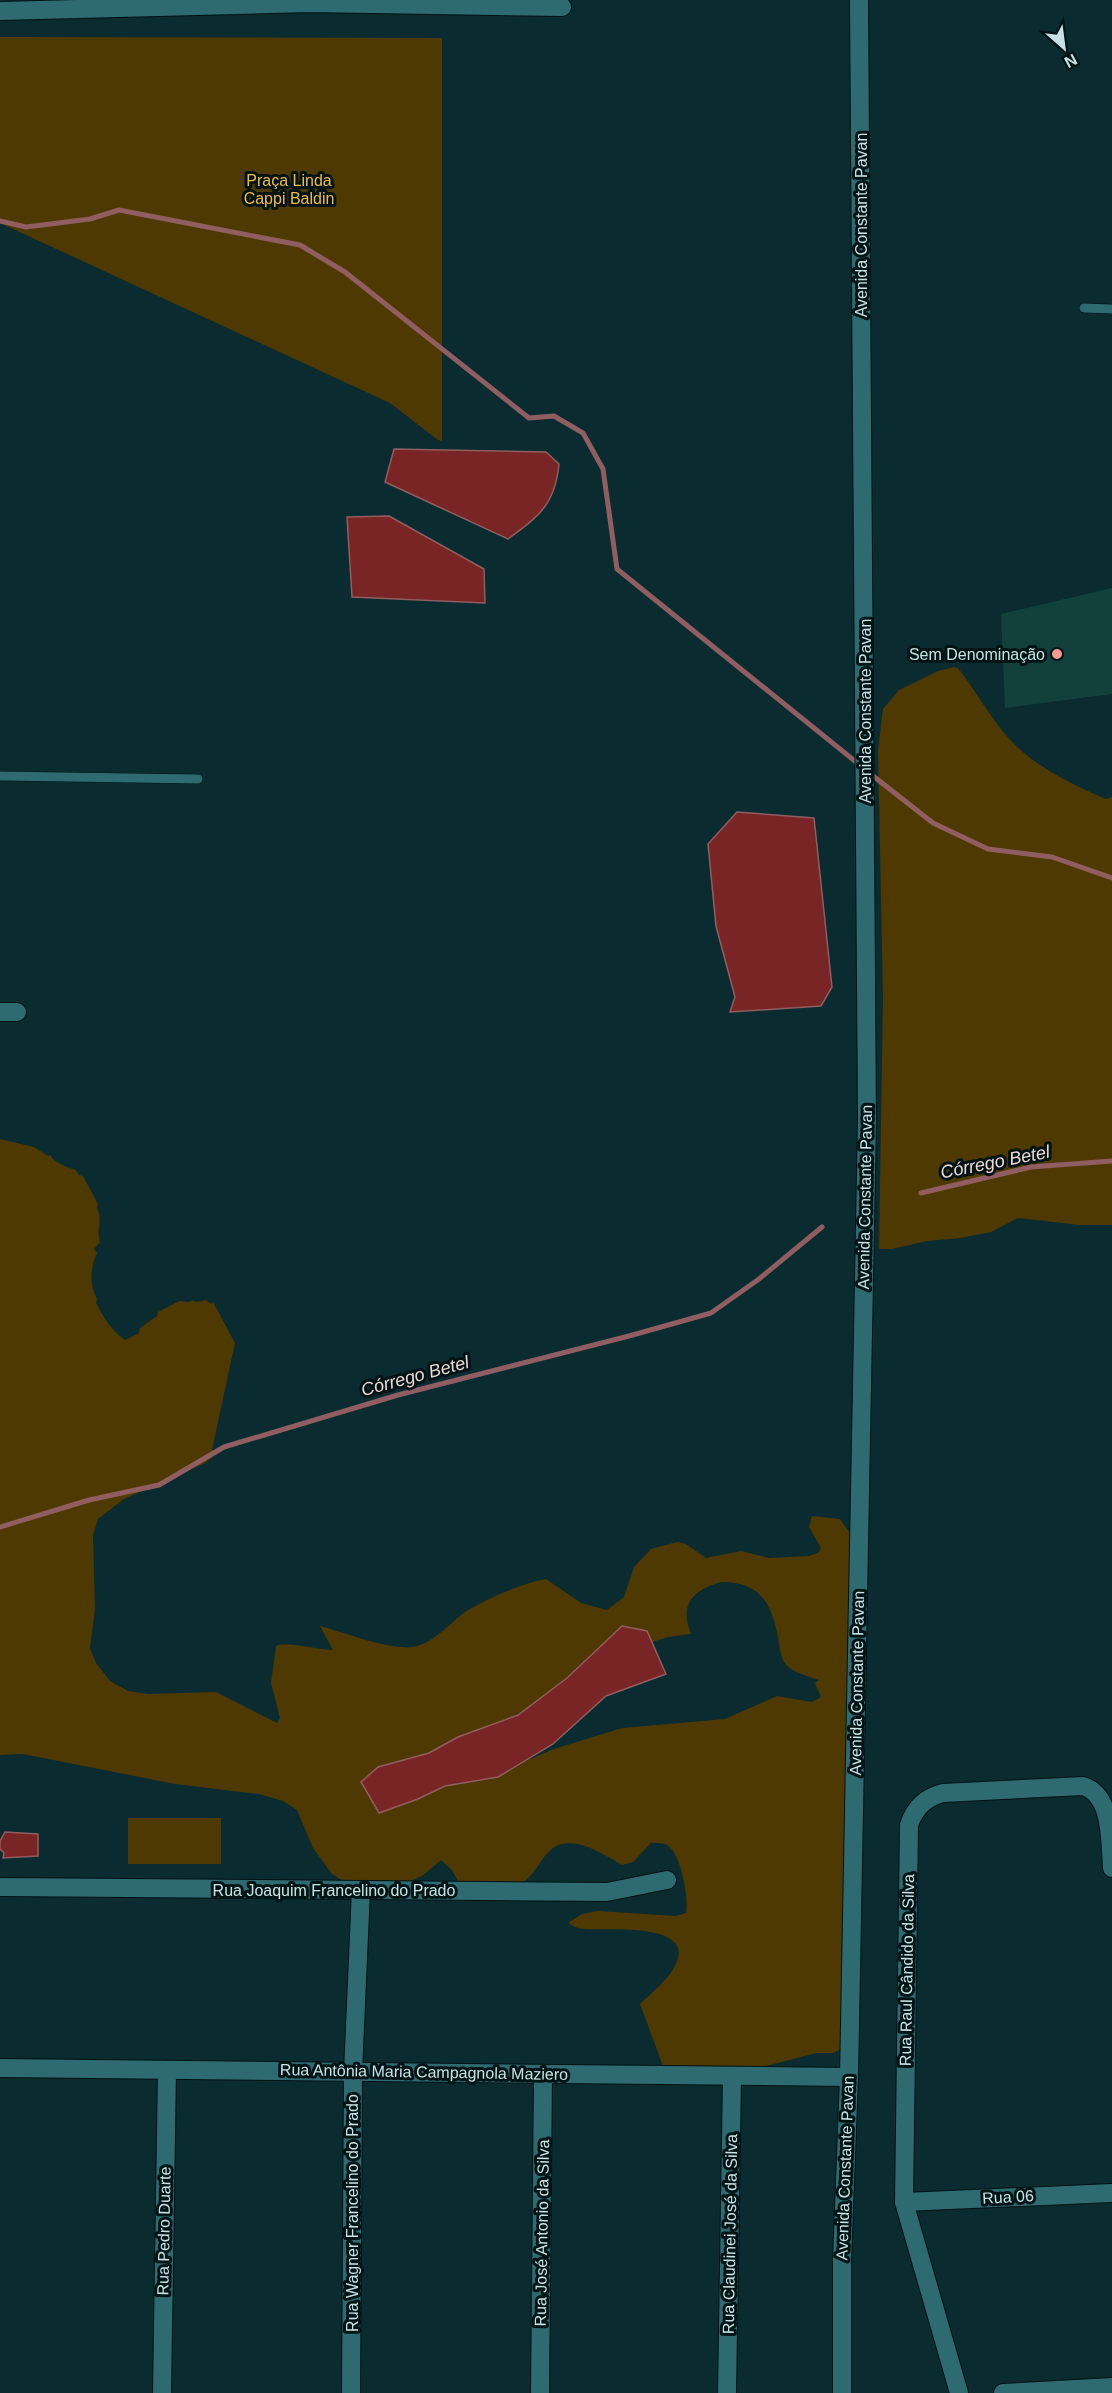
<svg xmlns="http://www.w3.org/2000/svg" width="1112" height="2393" viewBox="0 0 1112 2393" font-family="Helvetica,sans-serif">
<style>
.green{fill:#4f3902;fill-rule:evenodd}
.water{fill:#792526;stroke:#905e60;stroke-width:1.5}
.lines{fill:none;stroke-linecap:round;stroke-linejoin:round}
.stream{stroke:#905e60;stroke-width:5}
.building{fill:#12413b}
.lane-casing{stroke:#021214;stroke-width:10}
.street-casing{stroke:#021214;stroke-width:20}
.secondary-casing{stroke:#021214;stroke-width:20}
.lane{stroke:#2d6b71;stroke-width:9}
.street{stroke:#2d6b71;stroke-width:18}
.secondary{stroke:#2d6b71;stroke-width:18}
.poi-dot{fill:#f59c96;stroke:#001315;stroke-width:2}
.labels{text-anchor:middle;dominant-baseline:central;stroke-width:6;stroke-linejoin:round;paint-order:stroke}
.park-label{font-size:16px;fill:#f1ba41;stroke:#001315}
.street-label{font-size:16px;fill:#c5e3e6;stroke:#001315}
.poi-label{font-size:16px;fill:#c5e3e6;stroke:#001315;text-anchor:end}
.water-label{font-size:18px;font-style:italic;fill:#f1d7d4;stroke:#001315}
</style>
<rect width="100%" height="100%" fill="#0a2b2f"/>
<g class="green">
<polygon points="0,37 442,38 442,441 438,440 390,403 0,223"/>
<path d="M954,667L958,668C980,696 996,730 1024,753C1048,773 1078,787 1106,799L1112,797V1225H1080L1018,1218L991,1232L960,1238L927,1241L892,1249H879L883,997L878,750L883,709L899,690L938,671Z"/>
<path d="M0,1139L34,1147L48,1156L50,1155C54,1163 69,1168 76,1170L79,1175L83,1176L98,1204L97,1208C103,1220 96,1229 100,1242L94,1249L97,1253C90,1269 89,1284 97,1299L96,1303C104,1318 111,1330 125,1340L139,1333L140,1328L157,1316L158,1312L179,1301L189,1302L194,1300L195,1302L206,1300L211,1304L213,1302L235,1343L212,1450L218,1453L205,1463L124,1499L98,1519L93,1535L95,1609L90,1648L96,1663L110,1681L128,1691L148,1694L216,1692L277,1723L280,1718L271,1683L276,1646C286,1641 319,1650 333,1650L320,1626C346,1633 385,1649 411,1647C432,1645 449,1624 465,1612C484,1600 525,1582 546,1579L581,1603L607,1610L624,1597L634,1567L651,1549L677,1542L686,1544L706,1558L741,1551L769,1558L808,1556L818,1553L821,1548L809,1527L812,1516L840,1519L850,1533L853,1554L841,2005L845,2041L842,2049L833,2053H816L766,2066L667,2077L640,2004C651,1993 668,1980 675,1966C698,1921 606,1931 585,1929C579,1929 573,1926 568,1923L582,1914L598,1911L676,1916L686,1913C689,1898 681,1850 665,1844C662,1843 656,1843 651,1843L633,1862L622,1865C604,1855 574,1834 553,1848C542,1856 537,1871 526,1880C507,1895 480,1886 459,1883L452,1870L441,1860L422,1876L390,1890L349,1885L332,1874L313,1848L297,1810L283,1801L259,1794L175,1784L23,1754L0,1755ZM721,1582C760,1582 771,1602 778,1637C779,1644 780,1653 783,1660C789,1672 807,1676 819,1680L815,1683L821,1697L812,1702L777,1696L725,1719L622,1728L551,1750L487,1778L409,1771L559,1692L592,1661L668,1637L691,1634C679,1604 693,1590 721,1582Z"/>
<rect x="128" y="1818" width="93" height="46"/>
</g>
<g class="water">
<path d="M394,449L546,452L559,464C555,505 539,516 508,539L385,482Z"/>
<polygon points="389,516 484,569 485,603 352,597 347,517"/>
<polygon points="737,812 814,818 832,987 821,1006 730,1012 735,997 716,926 708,844"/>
<polygon points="622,1626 647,1631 666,1674 606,1696 553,1744 498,1777 445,1786 418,1799 379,1813 361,1782 378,1767 429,1753 458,1737 518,1715 567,1678"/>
<polygon points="5,1832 38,1834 38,1856 3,1858 4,1853 0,1849 0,1841"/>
</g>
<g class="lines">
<g class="stream">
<polyline points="0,221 26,227 90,219 119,210 300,245 345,272 529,418 554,416 583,433 603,469 617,569 861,766"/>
<polyline points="868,772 933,823 988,849 1052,857 1112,878"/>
<polyline points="921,1193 1031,1167 1112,1161"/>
<polyline points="0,1527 89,1500 159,1485 224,1447 398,1395 629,1336 711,1313 759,1279 822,1227"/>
</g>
</g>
<polygon class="building" points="1112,588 1112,694 1005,708 1001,614"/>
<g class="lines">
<defs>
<g id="lane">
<polyline points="1084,308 1112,309"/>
<polyline points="0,776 198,779"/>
</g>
<g id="street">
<polyline points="0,11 309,3 562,7"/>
<polyline points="0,1012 17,1012"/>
<polyline points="0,1887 607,1892 667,1880"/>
<polyline points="0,2068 849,2077"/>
<polyline points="904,2202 1112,2193"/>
<polyline points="162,2393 167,2070"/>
<polyline points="351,2393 353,2072 361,1890"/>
<polyline points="540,2393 543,2074"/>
<polyline points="727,2393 732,2076"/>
<path d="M959,2393L904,2202L909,1825C915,1807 926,1797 943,1793L1083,1786C1112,1795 1110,1839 1112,1868"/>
<polyline points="1003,2393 1112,2387"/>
</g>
<polyline id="secondary" points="842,2393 842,2261 849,2077 867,1120 859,0"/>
</defs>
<use href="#lane" class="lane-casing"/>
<use href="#street" class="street-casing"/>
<use href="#secondary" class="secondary-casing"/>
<use href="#lane" class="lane"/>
<use href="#street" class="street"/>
<use href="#secondary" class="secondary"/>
</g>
<circle class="poi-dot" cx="1057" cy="654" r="6"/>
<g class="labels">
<g class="park-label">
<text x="289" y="180">Praça Linda<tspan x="289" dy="18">Cappi Baldin</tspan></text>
</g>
<g class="street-label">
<text transform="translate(861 225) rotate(-90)">Avenida Constante Pavan</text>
<text transform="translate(865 711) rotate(-90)">Avenida Constante Pavan</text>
<text transform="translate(865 1197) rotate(-89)">Avenida Constante Pavan</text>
<text transform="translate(857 1683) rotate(-89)">Avenida Constante Pavan</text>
<text x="334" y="1890">Rua Joaquim Francelino do Prado</text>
<text transform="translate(907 1970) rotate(-89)">Rua Raul Cândido da Silva</text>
<text transform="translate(424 2072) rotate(1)">Rua Antônia Maria Campagnola Maziero</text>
<text transform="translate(845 2168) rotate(-88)">Avenida Constante Pavan</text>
<text transform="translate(1008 2197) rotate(-3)">Rua 06</text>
<text transform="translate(352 2213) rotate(-90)">Rua Wagner Francelino do Prado</text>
<text transform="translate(164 2231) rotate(-89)">Rua Pedro Duarte</text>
<text transform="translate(542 2233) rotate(-89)">Rua José Antonio da Silva</text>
<text transform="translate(730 2234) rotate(-89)">Rua Claudinei José da Silva</text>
</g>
<g class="poi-label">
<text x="1045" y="654">Sem Denominação</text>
</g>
<g class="water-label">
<text transform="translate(995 1162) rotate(-11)">Córrego Betel</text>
<text transform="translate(415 1376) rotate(-15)">Córrego Betel</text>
</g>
</g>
<g transform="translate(1064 48) rotate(152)" stroke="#001315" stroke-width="4.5" paint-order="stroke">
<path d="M0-4.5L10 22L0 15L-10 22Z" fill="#c5e3e6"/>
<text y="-9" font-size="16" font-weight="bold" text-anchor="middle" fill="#c5e3e6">N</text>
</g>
</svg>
